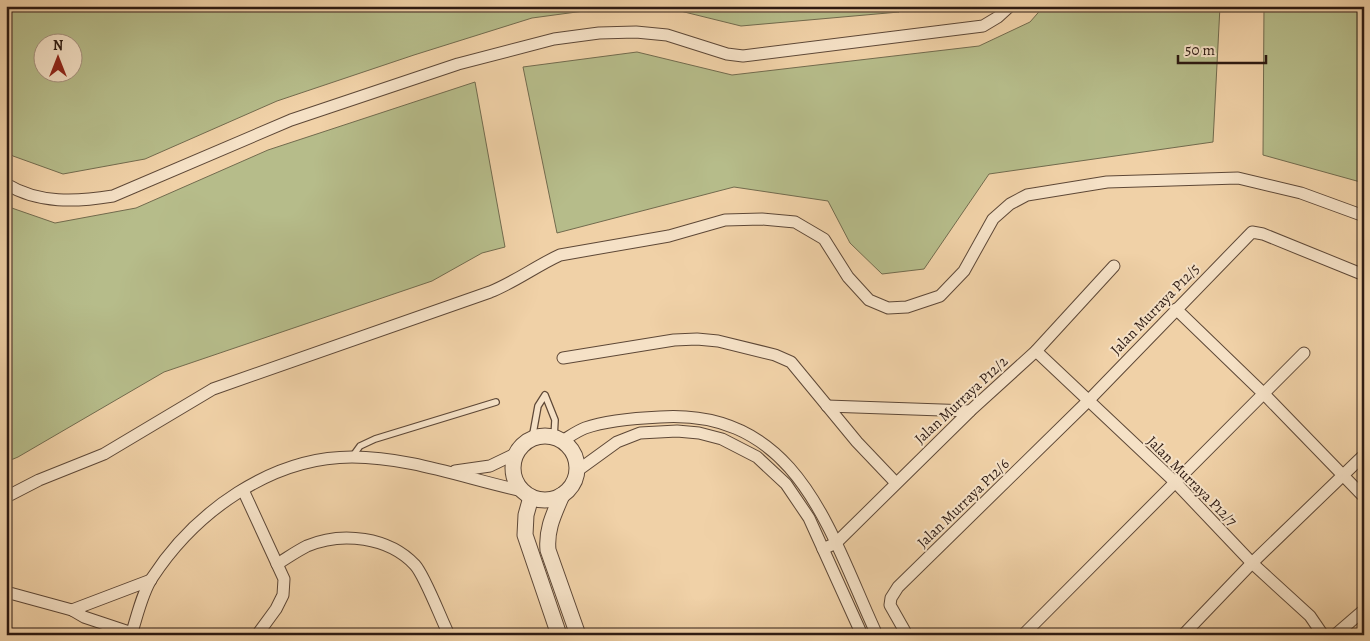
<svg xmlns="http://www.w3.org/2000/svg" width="1370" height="641" viewBox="0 0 1370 641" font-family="Alegreya,serif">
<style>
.green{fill:#b6bc8a;stroke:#726b4e;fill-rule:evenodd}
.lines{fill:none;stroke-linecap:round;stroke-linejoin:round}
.service-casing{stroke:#5e4837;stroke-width:8}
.minor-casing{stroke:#5e4837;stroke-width:13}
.tertiary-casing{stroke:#5e4837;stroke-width:17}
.service{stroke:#f5e1c6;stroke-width:5.5}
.minor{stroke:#f5e1c6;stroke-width:11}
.tertiary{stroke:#f5e1c6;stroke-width:15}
.labels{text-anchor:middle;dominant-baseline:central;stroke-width:4;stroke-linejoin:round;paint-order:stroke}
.street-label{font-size:15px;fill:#2d1a12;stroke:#f5e1c6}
</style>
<rect width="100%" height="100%" fill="#f0d1a7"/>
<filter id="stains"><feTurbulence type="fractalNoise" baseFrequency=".004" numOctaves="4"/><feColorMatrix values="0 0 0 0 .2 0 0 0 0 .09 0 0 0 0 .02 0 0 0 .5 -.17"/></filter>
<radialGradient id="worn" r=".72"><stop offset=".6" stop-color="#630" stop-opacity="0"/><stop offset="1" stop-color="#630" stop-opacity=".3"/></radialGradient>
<g class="green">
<path d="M6,6H621L532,18L414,55L277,101L145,159L63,174L13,156L6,149ZM42,42H72V72H42Z"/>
<polygon points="660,6 884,6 899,12 741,26"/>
<polygon points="1044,6 1220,6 1213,142 989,174 924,269 882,274 850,243 828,201 734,187 557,233 523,67 637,52 732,75 979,46 1030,22"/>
<polygon points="1264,6 1364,6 1364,183 1263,155"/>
<polygon points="475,82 505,247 482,253 432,281 164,372 18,457 6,462 6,206 55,223 136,208 268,150"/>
</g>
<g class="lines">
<defs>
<g id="service">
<polyline points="532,439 538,406 545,395 555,420 554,438"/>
<polyline points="352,457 360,446 375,439 496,402"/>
</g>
<g id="minor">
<path d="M6,184C39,204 76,202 113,196L291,120L458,64L554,39L599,33L636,32L667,35L727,54L743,56L983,26L998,17L1010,6"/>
<polyline points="1176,309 1264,394 1364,497"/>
<polyline points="1036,351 1175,482 1252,563 1310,616 1323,635"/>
<polyline points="563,358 674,340 697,339 718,341 775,355 791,362 857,442 896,483"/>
<polyline points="827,406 970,411"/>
<path d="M562,441C569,437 577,431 585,428C605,421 638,418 660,417C799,408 830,534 877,635"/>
<polyline points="455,471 490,466 517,453"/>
<polyline points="577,471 617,442 640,433 677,431 699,433 722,439 757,457 786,484 809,518 862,635"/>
<polyline points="243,490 284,579 283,595 276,609 257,635"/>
<path d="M6,497L39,480L104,454L213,389L490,292C515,282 536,266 560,255L669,236L725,220L762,219L795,222L824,239L848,277L869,300L888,308L907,307L940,296L964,271L993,219L1010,204L1027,195L1107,182L1238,178L1301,193L1364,216"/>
<polyline points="823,549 836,543 970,411 1036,351 1114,266"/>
<path d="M277,564C287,558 297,551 307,546C342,531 389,537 415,565C425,576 441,619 449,635"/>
<polyline points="6,592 72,610 84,617 132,633"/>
<polyline points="72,610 151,580"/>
<path d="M131,635C137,617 142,593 152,578C195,512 271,457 352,457C410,457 467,479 523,491"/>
<polyline points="907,635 890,605 891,598 898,587 1088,401 1252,232 1263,234 1364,275"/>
<polyline points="1023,635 1304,353"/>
<polyline points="1183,635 1252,563 1364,455"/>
<polyline points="1335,635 1364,610"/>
</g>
<g id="tertiary">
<circle cx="545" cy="468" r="32"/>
<path d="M562,495C554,514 546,529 548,550L578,635"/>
<polyline points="531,497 526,515 525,535 559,635"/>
</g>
</defs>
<use href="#service" class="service-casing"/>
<use href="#minor" class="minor-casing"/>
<use href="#tertiary" class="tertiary-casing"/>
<use href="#service" class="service"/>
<use href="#minor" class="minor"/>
<use href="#tertiary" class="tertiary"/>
</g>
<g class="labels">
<g class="street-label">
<text transform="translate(1155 309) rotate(-46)">Jalan Murraya P12/5</text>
<text transform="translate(961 400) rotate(-43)">Jalan Murraya P12/2</text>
<text transform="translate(1192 481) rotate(45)">Jalan Murraya P12/7</text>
<text transform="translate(963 503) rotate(-44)">Jalan Murraya P12/6</text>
</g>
</g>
<rect width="1370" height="641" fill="none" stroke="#f0d1a7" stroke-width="25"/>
<rect x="8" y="8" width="1355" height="626" fill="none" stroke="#2d1a12" stroke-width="2.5"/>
<rect x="12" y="12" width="1345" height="616" fill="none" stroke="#2d1a12"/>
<g transform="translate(58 58)"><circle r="24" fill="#f5e1c6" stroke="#a5917e"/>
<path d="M0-4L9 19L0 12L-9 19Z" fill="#8f2418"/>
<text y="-8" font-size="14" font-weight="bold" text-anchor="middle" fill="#2d1a12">N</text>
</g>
<path d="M1178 55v8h88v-8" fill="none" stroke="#2d1a12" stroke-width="2.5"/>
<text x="1185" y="55" font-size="15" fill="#2d1a12" stroke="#f5e1c6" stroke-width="4" paint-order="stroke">50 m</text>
<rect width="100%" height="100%" filter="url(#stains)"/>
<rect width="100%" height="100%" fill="url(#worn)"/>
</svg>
